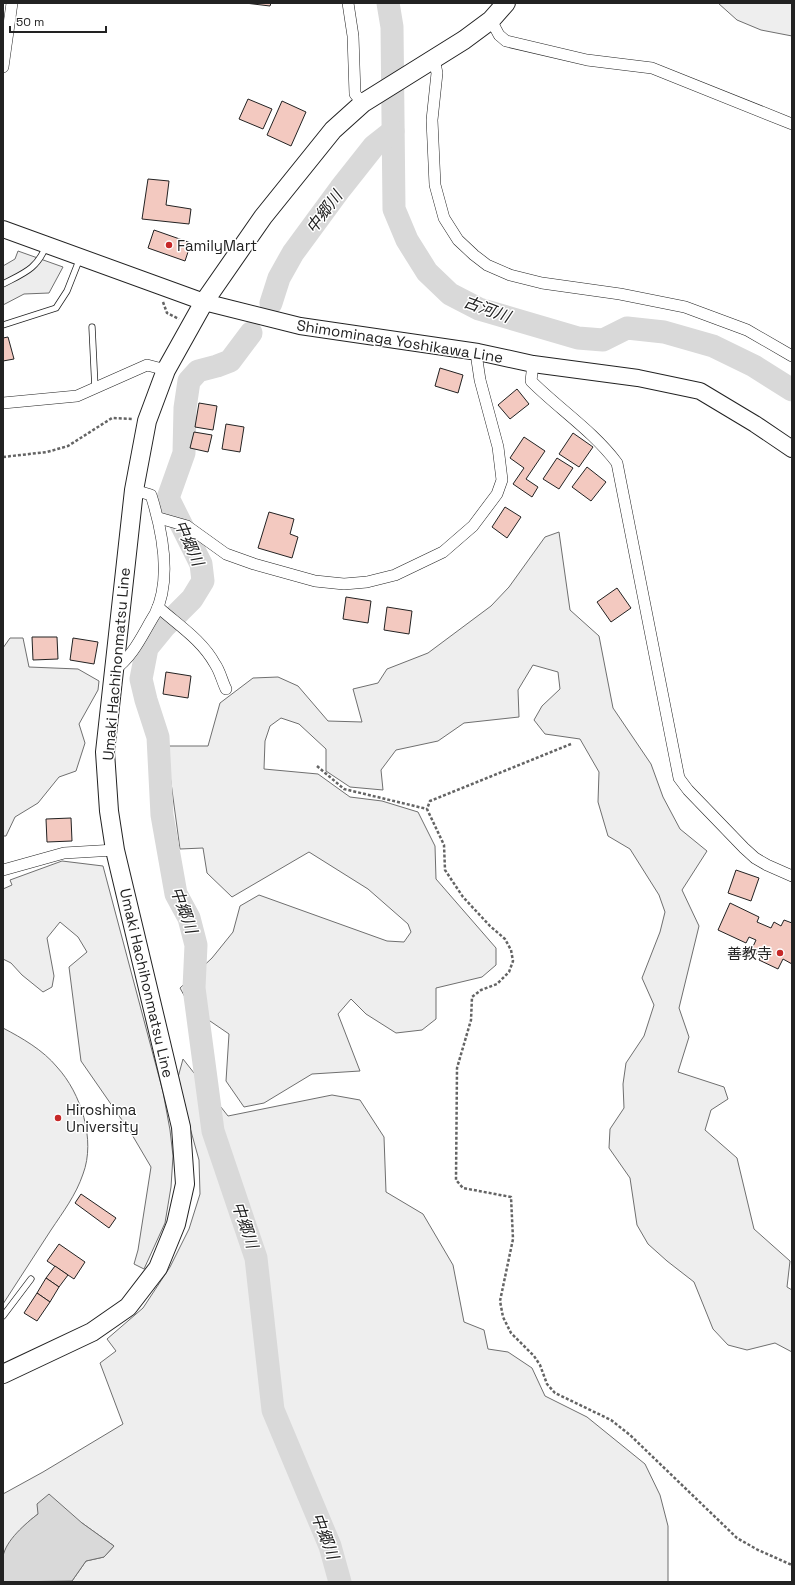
<svg xmlns="http://www.w3.org/2000/svg" width="795" height="1585" viewBox="0 0 795 1585" font-family="'Space Grotesk','Noto Sans JP',sans-serif">
<style>
.green{fill:#eee;stroke:#6f6f6f}
.parking{fill:#ededed;stroke:#6f6f6f}
.water{fill:#d9d9d9;stroke:#6f6f6f}
.lines{fill:none;stroke-linecap:round;stroke-linejoin:round}
.river{stroke:#d9d9d9;stroke-width:23}
.building{fill:#f3c9c0;stroke:#222}
.lane-casing{stroke:#222;stroke-width:7}
.street-casing{stroke:#222;stroke-width:12}
.secondary-casing{stroke:#222;stroke-width:18}
.primary-casing{stroke:#222;stroke-width:20}
.path{stroke:#646464;stroke-width:2.5;stroke-dasharray:3 2;stroke-linecap:butt}
.lane{stroke:#fff;stroke-width:5.5}
.street{stroke:#fff;stroke-width:11}
.secondary{stroke:#fff;stroke-width:16}
.primary{stroke:#fff;stroke-width:18}
.poi-dot{fill:#c62828;stroke:#fff;stroke-width:1.5}
.labels{text-anchor:middle;dominant-baseline:central;stroke-width:3;stroke-linejoin:round;paint-order:stroke}
.poi-label{font-size:15px;fill:#222;stroke:#fff;text-anchor:start}
.street-label{font-size:15px;fill:#222;stroke:#fff}
.water-label{font-size:16px;font-style:italic;fill:#222;stroke:#fff}
</style>
<rect width="100%" height="100%" fill="#fff"/>
<g class="green">
<polygon points="718,3 792,3 792,36 761,30 737,20"/>
<polygon points="559,532 570,610 599,636 613,708 651,764 663,797 680,829 707,851 682,890 699,926 679,1008 689,1037 678,1072 724,1087 728,1099 711,1110 705,1130 737,1158 754,1229 790,1261 787,1287 792,1290 792,1352 775,1343 747,1350 728,1345 713,1329 694,1282 667,1261 648,1244 637,1225 630,1178 609,1148 610,1129 624,1108 623,1084 626,1063 644,1036 654,1005 642,978 660,932 665,912 659,895 630,849 608,836 598,802 599,772 580,739 545,734 534,720 542,706 560,689 558,672 533,665 518,690 519,717 464,723 438,741 396,750 381,770 383,790 350,787 326,771 326,749 299,724 281,718 270,726 265,741 264,769 318,774 350,797 382,801 418,812 435,846 436,879 496,948 496,965 482,977 436,988 436,1019 422,1030 396,1033 366,1014 351,999 338,1014 360,1071 312,1074 264,1103 244,1107 226,1081 229,1034 191,1008 180,988 212,958 233,932 240,906 259,895 387,941 404,942 411,932 408,924 368,889 309,852 232,897 207,873 203,848 180,849 166,746 208,746 220,703 253,678 278,677 298,686 328,721 362,722 353,689 378,683 387,669 428,653 491,606 509,587 545,537"/>
<polygon points="10,638 23,638 29,667 78,669 99,681 98,690 79,724 85,743 76,771 59,777 38,803 15,817 6,836 3,836 3,648"/>
<polygon points="62,861 103,866 163,1092 170,1130 173,1156 171,1187 165,1223 144,1269 134,1264 138,1250 151,1167 131,1133 81,1061 69,967 87,952 78,937 60,922 47,938 54,976 52,987 43,992 22,975 11,963 3,959 3,889 12,885 10,880"/>
<path d="M3,1028C22,1038 43,1050 57,1067C81,1093 96,1140 83,1174C76,1195 63,1212 51,1230C35,1255 19,1279 3,1304Z"/>
<path d="M183,1059L228,1116L332,1095L360,1100L384,1137L386,1192L423,1214L453,1265L464,1322L484,1330L488,1349L508,1352L532,1368L545,1396L587,1417L645,1464L660,1495L668,1526V1582H59L72,1581L86,1561L104,1557L114,1546L82,1523L38,1514C21,1527 13,1537 3,1555V1494L43,1472L123,1424L100,1363L116,1351L107,1339L143,1308L170,1267L189,1229L200,1194L199,1160L177,1081Z"/>
</g>
<polygon class="parking" points="18,251 63,267 49,293 24,294 3,305 3,266 15,259"/>
<path class="water" d="M49,1494L82,1523L114,1546L104,1557L86,1561L72,1581L3,1582C3,1574 2,1565 3,1557C5,1541 26,1523 38,1514L37,1504Z"/>
<g class="lines">
<g class="river">
<polyline points="388,3 392,27 394,209 407,240 427,272 450,294 479,309 578,338 603,340 627,328 664,332 713,346 754,366 792,390"/>
<polyline points="271,303 279,278 293,253 340,189 374,146 393,131"/>
<polyline points="251,333 230,361 217,366 198,371 189,381 185,408 184,453 168,498 201,564 203,581 192,599 165,626 147,648 141,679 146,700 158,737 162,815 176,894 189,918 196,945 194,988 213,1131 256,1258 273,1410 330,1546 340,1582"/>
</g>
</g>
<g class="building">
<polygon points="245,3 271,3 270,6"/>
<polygon points="248,99 272,109 263,129 239,119"/>
<polygon points="282,101 306,112 291,146 267,135"/>
<polygon points="148,179 169,181 166,205 191,209 189,224 142,219"/>
<polygon points="154,230 191,243 185,261 148,248"/>
<polygon points="8,337 14,359 3,361 3,338"/>
<polygon points="440,368 463,375 458,393 435,386"/>
<polygon points="517,389 529,404 510,419 498,405"/>
<polygon points="199,403 217,406 213,430 195,427"/>
<polygon points="226,424 244,427 240,452 222,449"/>
<polygon points="194,432 212,435 208,452 190,448"/>
<polygon points="573,433 593,447 579,467 559,454"/>
<polygon points="524,437 545,451 526,479 538,487 532,497 513,484 524,468 510,458"/>
<polygon points="557,458 573,468 559,489 543,479"/>
<polygon points="587,467 606,482 591,501 572,487"/>
<polygon points="505,507 521,517 507,538 492,527"/>
<polygon points="269,512 294,519 290,534 298,537 292,558 258,548"/>
<polygon points="617,588 631,608 611,622 597,602"/>
<polygon points="346,597 371,601 368,623 343,619"/>
<polygon points="387,607 412,611 409,634 384,630"/>
<polygon points="32,637 57,637 58,659 33,660"/>
<polygon points="73,638 98,642 94,664 70,660"/>
<polygon points="166,672 191,676 188,698 163,694"/>
<polygon points="71,818 72,841 47,842 46,819"/>
<polygon points="736,870 759,878 751,901 728,893"/>
<polygon points="730,903 759,917 757,922 771,928 774,922 781,926 784,920 792,923 792,964 783,959 778,969 759,960 761,956 751,951 756,940 749,937 746,943 718,930"/>
<polygon points="81,1194 116,1218 109,1228 75,1203"/>
<polygon points="59,1244 85,1262 74,1279 47,1261"/>
<polygon points="55,1266 68,1275 59,1287 46,1278"/>
<polygon points="46,1278 59,1287 50,1302 37,1293"/>
<polygon points="37,1293 50,1302 37,1321 24,1313"/>
</g>
<g class="lines">
<defs>
<g id="lane">
<path d="M3,284C24,273 37,269 46,246"/>
<polyline points="3,325 56,308 67,291 80,258"/>
<polyline points="92,327 95,388"/>
<polyline points="3,1316 31,1279"/>
</g>
<g id="street">
<polyline points="348,3 353,36 355,94 363,103"/>
<polyline points="491,20 499,35 506,41 587,60 652,68 792,124"/>
<polyline points="434,59 437,73 432,120 435,185 444,218 458,240 474,255 487,265 510,275 542,283 620,294 685,307 747,330 792,356"/>
<polyline points="3,67 12,3"/>
<path d="M533,364L531,381C559,409 593,431 617,463L679,778L688,790L744,848L755,858L767,865L792,876"/>
<polyline points="3,403 77,396 147,365 166,370"/>
<polyline points="159,518 187,526 226,554 254,564 315,581 344,584 367,582 395,575 443,552 473,526 497,494 502,480 498,447 480,380 477,360 478,352"/>
<path d="M158,607C178,625 202,640 215,664C220,671 222,681 226,689"/>
<path d="M114,670C134,656 143,633 155,614C172,579 162,530 151,495L134,490"/>
<polyline points="3,870 64,853 115,850"/>
</g>
<polyline id="secondary" points="3,229 204,302 300,326 478,352 533,364 638,378 700,391 755,424 792,449"/>
<polyline id="primary" points="3,1374 92,1332 128,1307 158,1268 176,1224 185,1184 181,1127 115,850 109,811 105,752 134,490 147,421 166,370 204,302 263,217 333,130 363,103 464,40 491,20 506,3"/>
</defs>
<use href="#lane" class="lane-casing"/>
<use href="#street" class="street-casing"/>
<use href="#secondary" class="secondary-casing"/>
<use href="#primary" class="primary-casing"/>
<g class="path">
<polyline points="163,302 167,313 179,319"/>
<polyline points="3,457 47,452 68,446 112,418 133,419"/>
<polyline points="571,744 430,801 427,809 444,845 445,870 463,897 490,926 505,939 511,950 513,961 509,972 497,984 481,990 472,997 471,1020 457,1068 456,1180 463,1188 511,1197 513,1239 500,1301 503,1317 511,1333 534,1356 540,1365 547,1384 555,1393 611,1420 630,1435 737,1538 758,1550 792,1565"/>
<polyline points="317,766 344,789 427,809"/>
</g>
<use href="#lane" class="lane"/>
<use href="#street" class="street"/>
<use href="#secondary" class="secondary"/>
<use href="#primary" class="primary"/>
</g>
<g class="poi-dot">
<circle cx="169" cy="245" r="4"/>
<circle cx="780" cy="953" r="4"/>
<circle cx="58" cy="1118" r="4"/>
</g>
<g class="labels">
<g class="poi-label">
<text x="177" y="245">FamilyMart</text>
<text x="772" y="953" text-anchor="end">善教寺</text>
<text x="66" y="1109">Hiroshima<tspan x="66" dy="17">University</tspan></text>
</g>
<g class="street-label">
<text transform="translate(400 341) rotate(9)">Shimominaga Yoshikawa Line</text>
<text transform="translate(116 664) rotate(-85)">Umaki Hachihonmatsu Line</text>
<text transform="translate(147 983) rotate(77)">Umaki Hachihonmatsu Line</text>
</g>
<g class="water-label">
<text transform="translate(324 212) rotate(-53)">中郷川</text>
<text transform="translate(487 309) rotate(20)">古河川</text>
<text transform="translate(189 543) rotate(66)">中郷川</text>
<text transform="translate(184 910) rotate(70)">中郷川</text>
<text transform="translate(245 1225) rotate(71)">中郷川</text>
<text transform="translate(325 1536) rotate(69)">中郷川</text>
</g>
</g>
<rect width="795" height="1585" fill="none" stroke="#222222" stroke-width="8"/>
<path d="M10 26v6h96v-6" fill="none" stroke="#222222" stroke-width="2"/>
<text x="16" y="26" font-size="12" fill="#222222" stroke="#ffffff" stroke-width="3" paint-order="stroke">50 m</text>
</svg>
